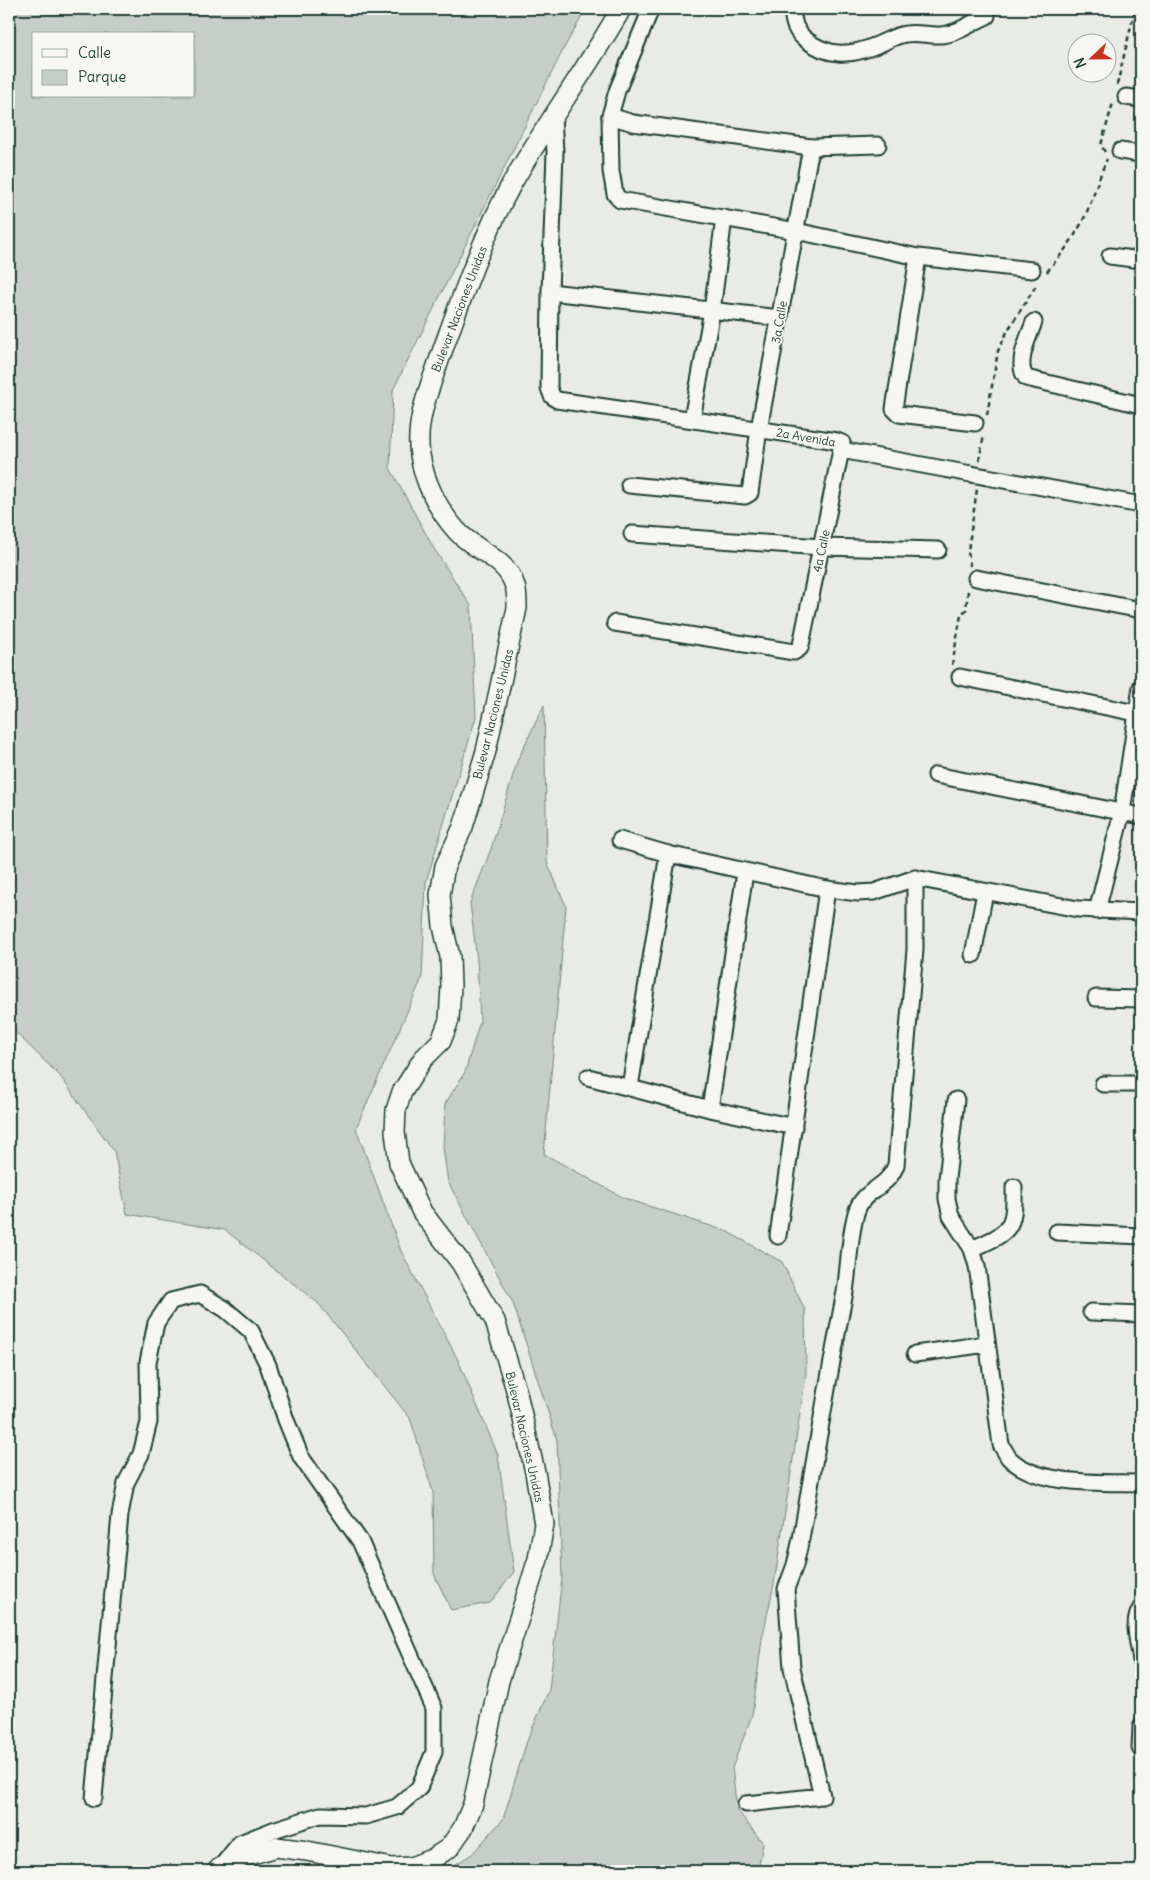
<svg xmlns="http://www.w3.org/2000/svg" width="1150" height="1880" viewBox="0 0 1150 1880" font-family="Delius,sans-serif">
<style>
.green{fill:#c7cec9;stroke:#73867e;fill-rule:evenodd}
.lines{fill:none;stroke-linecap:round;stroke-linejoin:round}
.minor-casing{stroke:#1f3d34;stroke-width:19}
.major-casing{stroke:#1f3d34;stroke-width:22}
.path{stroke:#1f3d34;stroke-width:2.5;stroke-dasharray:5 4;stroke-linecap:butt}
.minor{stroke:#f6f6f2;stroke-width:15}
.major{stroke:#f6f6f2;stroke-width:19}
.minor-bridge-casing{stroke:#1f3d34;stroke-width:19;stroke-linecap:butt}
.minor-bridge{stroke:#f6f6f2;stroke-width:15}
.labels{text-anchor:middle;dominant-baseline:central;stroke-width:4;stroke-linejoin:round;paint-order:stroke}
.street-label{font-size:12px;fill:#1f3d34;stroke:#f6f6f2}
</style>
<rect width="100%" height="100%" fill="#e9ebe7"/>
<filter id="ink" filterUnits="userSpaceOnUse"><feTurbulence type="fractalNoise" baseFrequency=".02" numOctaves="2"/><feDisplacementMap in="SourceGraphic" scale="10" xChannelSelector="R" yChannelSelector="G"/><feConvolveMatrix kernelMatrix="1 2 1 2 8 2 1 2 1" color-interpolation-filters="sRGB"/></filter>
<g filter="url(#ink)">
<g class="green">
<path d="M9,9H586L564,48L393,390L390,468L433,547L471,606L476,717L426,882L422,978L356,1128L401,1251L458,1360L498,1455L514,1572L490,1603L451,1610L434,1574L433,1492L410,1418L318,1303L225,1230L127,1214L114,1151L60,1076L9,1026ZM34,34H194V96H34Z"/>
<polygon points="544,705 547,862 566,906 544,1154 624,1198 726,1231 782,1262 805,1310 806,1374 774,1584 762,1639 752,1715 732,1768 737,1810 763,1843 758,1871 445,1871 472,1854 503,1819 527,1741 549,1690 562,1577 557,1440 513,1303 448,1182 443,1148 445,1104 465,1072 480,1021 477,960 470,903 491,849 518,759"/>
</g>
<g class="lines">
<defs>
<g id="minor">
<polyline points="651,9 617,91 610,116 611,171 615,194 620,200 796,231 918,257 1032,270"/>
<path d="M793,9C792,21 795,31 805,39C829,58 851,56 877,45C887,41 896,35 906,34C918,32 930,36 941,35C958,34 972,22 987,16"/>
<polyline points="1126,97 1141,99"/>
<polyline points="610,116 633,123 811,147 878,145"/>
<polyline points="553,117 555,152 550,292 549,388 552,396 557,400 837,441 842,443 841,450 971,474"/>
<polyline points="1120,151 1141,154"/>
<polyline points="1110,256 1141,260"/>
<polyline points="918,257 894,409 899,414 975,423"/>
<polyline points="550,292 780,318"/>
<path d="M1034,322C1029,337 1015,363 1026,378L1141,405"/>
<polyline points="692,419 712,311 724,218"/>
<polyline points="987,477 1141,505"/>
<polyline points="629,485 745,496 750,493 759,429 811,147"/>
<polyline points="632,534 822,547 938,550"/>
<polyline points="976,578 1141,610"/>
<polyline points="615,623 794,652 800,648 801,645 841,450"/>
<polyline points="960,677 1141,714"/>
<polyline points="936,775 1141,816"/>
<polyline points="620,840 668,854 827,889 858,893 874,892 915,878 1078,909 1141,912"/>
<polyline points="1097,911 1122,812 1141,687"/>
<polyline points="973,955 985,892"/>
<polyline points="1096,998 1141,999"/>
<polyline points="588,1077 710,1109 794,1127"/>
<polyline points="1103,1084 1141,1084"/>
<polyline points="630,1087 668,854"/>
<path d="M956,1100L947,1179V1199L951,1216L972,1249L977,1266L1001,1445C1004,1449 1006,1454 1009,1458C1038,1487 1104,1482 1141,1483"/>
<polyline points="710,1109 745,872"/>
<polyline points="1057,1232 1141,1236"/>
<polyline points="778,1236 827,889"/>
<path d="M972,1249C1010,1232 1015,1230 1014,1187"/>
<polyline points="1091,1312 1141,1314"/>
<polyline points="915,1354 987,1344"/>
<path d="M1141,1608C1131,1623 1139,1644 1141,1661"/>
<polyline points="1140,1748 1141,1727"/>
<polyline points="94,1798 120,1515 126,1483 141,1454 149,1422 148,1362 156,1323 171,1301 200,1294 225,1309 251,1331 268,1365 286,1420 301,1457 360,1541 434,1708 434,1752 419,1788 397,1807 366,1816 320,1815 273,1830 240,1843 221,1867"/>
<path d="M746,1804L822,1796L792,1668L786,1589L795,1565L801,1539C815,1457 829,1374 845,1292C849,1266 849,1239 856,1213C863,1188 887,1190 896,1165L915,950V878"/>
</g>
<path id="major" d="M217,1871L220,1868L243,1857L276,1847L307,1851L392,1868L411,1867L432,1859L449,1848L463,1828L473,1804L499,1681L538,1559L544,1524L535,1472L517,1393L495,1321L461,1263L422,1212L399,1163L395,1132L396,1110L402,1092L423,1059L441,1041L449,1020L451,986L450,957L443,926L440,895L445,866L463,827L486,751L517,608C517,601 517,592 515,586C506,557 474,551 456,530C438,510 424,481 420,455C414,420 432,382 443,349C463,294 483,237 511,185C545,125 587,69 621,9"/>
</defs>
<use href="#minor" class="minor-casing"/>
<use href="#major" class="major-casing"/>
<g class="path">
<polyline points="1117,85 1135,9"/>
<polyline points="1105,152 1101,145 1113,103"/>
<path d="M1047,272C1057,259 1069,246 1077,231C1091,209 1096,183 1107,159"/>
<polyline points="987,415 998,351 1008,330 1037,284"/>
<polyline points="979,461 984,435"/>
<polyline points="970,566 968,551 977,489"/>
<polyline points="952,665 961,615 966,610 968,591"/>
</g>
<use href="#minor" class="minor"/>
<use href="#major" class="major"/>
<defs>
<polyline id="minor-bridge" points="971,474 987,477"/>
</defs>
<use href="#minor-bridge" class="minor-bridge-casing"/>
<use href="#minor-bridge" class="minor-bridge"/>
</g>
</g>
<g class="labels">
<g class="street-label">
<text transform="translate(459 309) rotate(-69)">Bulevar Naciones Unidas</text>
<text transform="translate(779 322) rotate(-80)">3a Calle</text>
<text transform="translate(806 437) rotate(10)">2a Avenida</text>
<text transform="translate(821 551) rotate(-78)">4a Calle</text>
<text transform="translate(493 714) rotate(-76)">Bulevar Naciones Unidas</text>
<text transform="translate(525 1437) rotate(77)">Bulevar Naciones Unidas</text>
</g>
</g>
<rect width="1150" height="1880" fill="none" stroke="#f6f6f2" stroke-width="30"/>
<rect x="15" y="15" width="1120" height="1850" fill="none" stroke="#1f3d34" stroke-width="2" filter="url(#ink)"/>
<rect x="32" y="32" width="162" height="65" fill="#f6f6f2" stroke="#a0aca6"/>
<rect x="42" y="49" width="25" height="8" fill="#f6f6f2" stroke="#a0aca6"/>
<text x="78" y="58" font-size="15" fill="#1f3d34">Calle</text>
<rect x="42" y="70" width="25" height="15" fill="#c7cec9" stroke="#a0aca6"/>
<text x="78" y="82" font-size="15" fill="#1f3d34">Parque</text>
<g transform="translate(1092 58) rotate(248)"><circle r="24" fill="#f6f6f2" stroke="#a0aca6"/>
<path d="M0-4L9 19L0 12L-9 19Z" fill="#c8321e"/>
<text y="-8" font-size="14" font-weight="bold" text-anchor="middle" fill="#1f3d34">N</text>
</g>
</svg>
